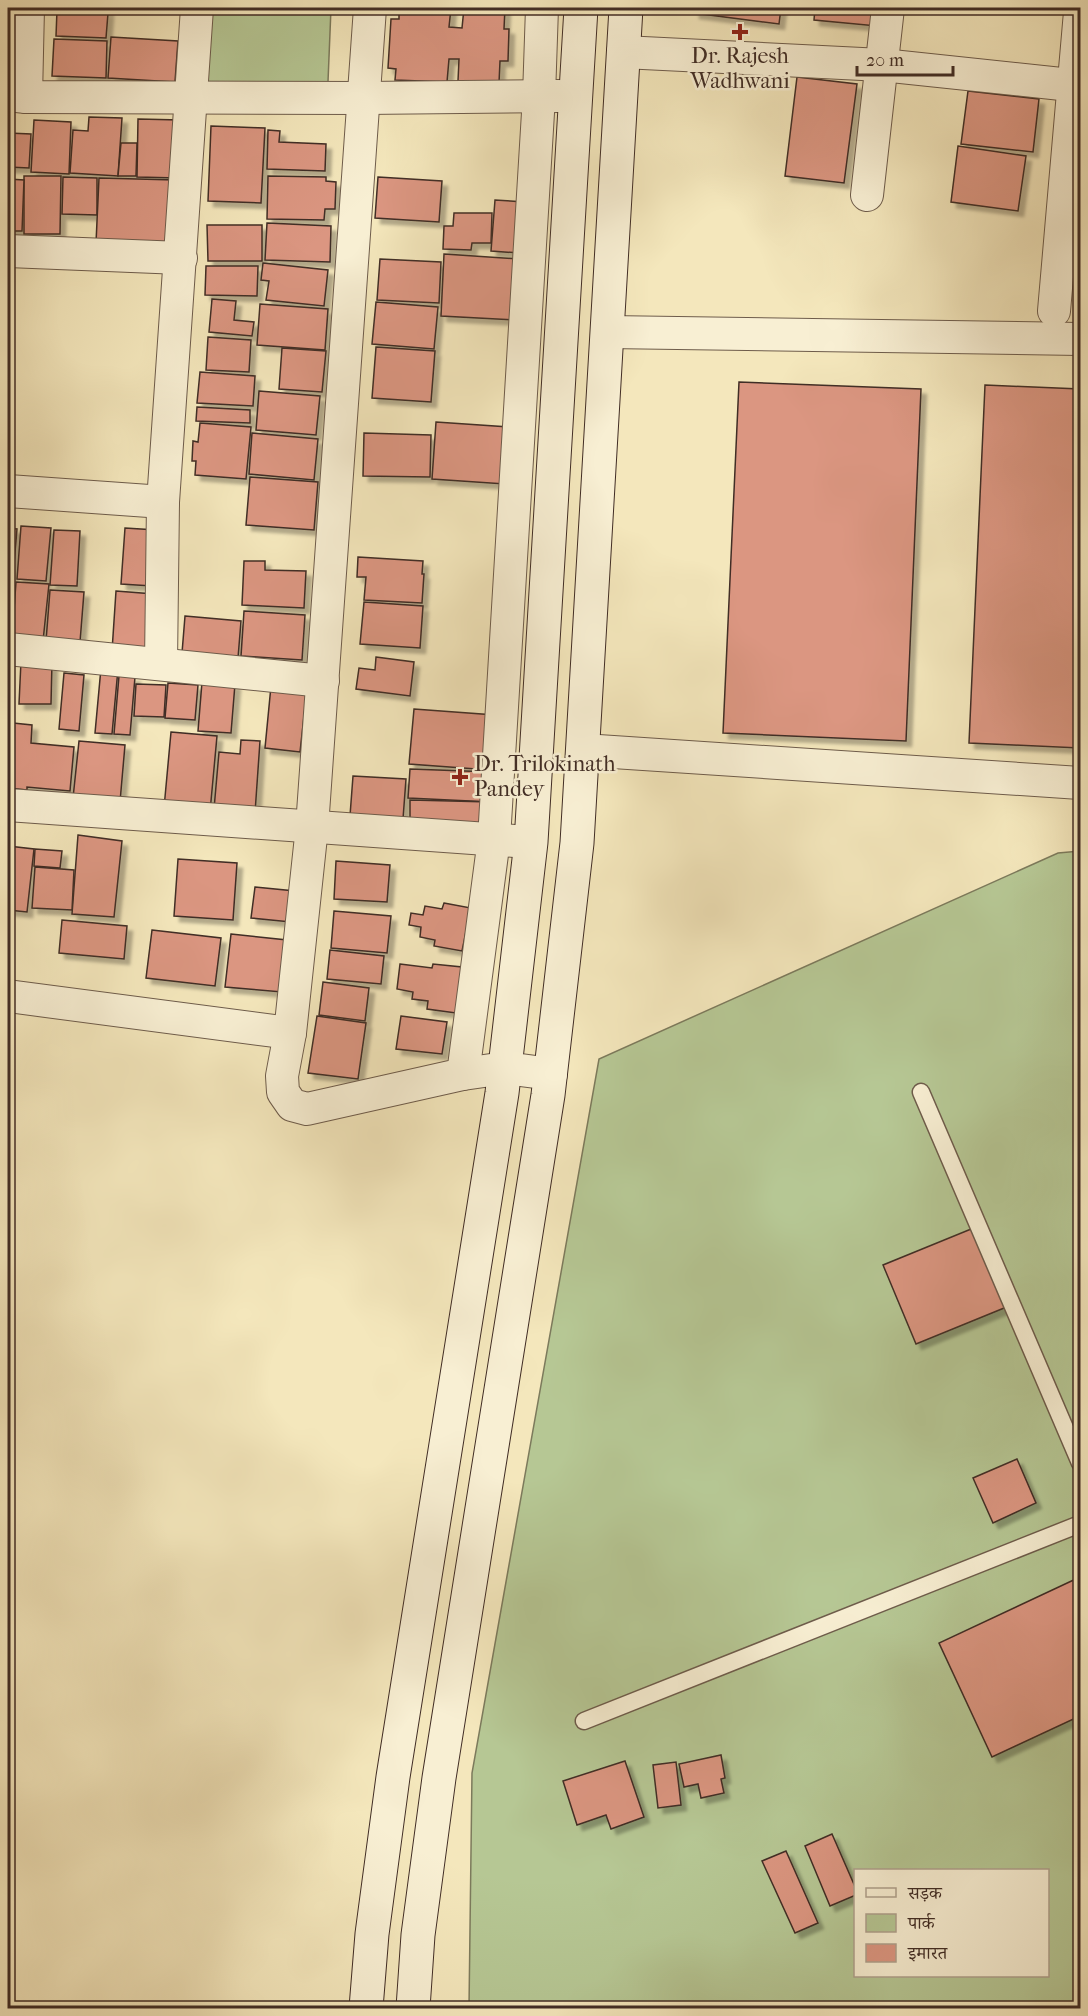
<svg xmlns="http://www.w3.org/2000/svg" width="1088" height="2016" viewBox="0 0 1088 2016" font-family="'IM FELL French Canon','Noto Serif Devanagari',serif">
<style>
.green{fill:#b6c794;stroke:#7c7a5c;stroke-width:1.5;fill-rule:evenodd}
.building{fill:#db9681;stroke:#412d25;stroke-width:1.5;filter:url(#shadow)}
.lines{fill:none;stroke-linecap:round;stroke-linejoin:round}
.service-casing{stroke:#6e5c4b;stroke-width:19}
.minor-casing{stroke:#6e5c4b;stroke-width:34}
.secondary-casing{stroke:#412d25;stroke-width:35}
.service{stroke:#f8efd3;stroke-width:16}
.minor{stroke:#f8efd3;stroke-width:32}
.secondary{stroke:#f8efd3;stroke-width:33}
.poi-dot{fill:#8f2418;stroke:#f8efd3;stroke-width:2}
.labels{text-anchor:middle;dominant-baseline:central;stroke-width:5;stroke-linejoin:round;paint-order:stroke}
.poi-label{font-size:22px;fill:#412d25;stroke:#f8efd3}
</style>
<defs>
<filter id="shadow"><feDropShadow dx="5.5" dy="5.5" stdDeviation="1.5" flood-color="#0004"/></filter>
</defs>
<rect width="100%" height="100%" fill="#f4e7bc"/>
<filter id="stains"><feTurbulence type="fractalNoise" baseFrequency=".00333" numOctaves="4"/><feColorMatrix values="0 0 0 0 .2 0 0 0 0 .09 0 0 0 0 .02 0 0 0 .5 -.17"/></filter>
<radialGradient id="worn" r=".72"><stop offset=".6" stop-color="#630" stop-opacity="0"/><stop offset="1" stop-color="#630" stop-opacity=".3"/></radialGradient>
<g class="green">
<polygon points="205,8 331,8 327,106 201,102"/>
<path d="M1080,851V2008H469L472,1773L599,1059L1058,853ZM856,1870H1048V1976H856Z"/>
</g>
<g class="building">
<rect x="8" y="8" width="5" height="55"/>
<polygon points="51,8 108,8 108,11"/>
<polygon points="399,8 451,8 449,27 462,28 464,8 505,8 504,29 509,29 508,61 500,61 499,83 458,81 459,59 449,59 447,82 395,80 396,69 388,68 391,19 399,19"/>
<polygon points="694,8 781,8 779,24 694,13"/>
<polygon points="815,8 879,8 877,26 814,20"/>
<polygon points="57,10 108,13 106,38 56,36"/>
<polygon points="111,37 178,41 175,82 108,78"/>
<polygon points="54,39 107,41 106,78 52,76"/>
<polygon points="797,77 857,84 844,183 785,176"/>
<polygon points="968,91 1039,99 1033,152 961,144"/>
<polygon points="89,117 122,118 118,176 70,173 73,130 88,131"/>
<polygon points="138,119 180,120 178,178 137,177"/>
<polygon points="34,120 71,122 69,174 31,172"/>
<polygon points="211,126 265,128 261,203 208,201"/>
<polygon points="268,130 280,131 279,142 326,144 325,171 267,169"/>
<polygon points="8,133 31,134 29,168 8,167"/>
<polygon points="121,143 137,143 136,176 118,176"/>
<polygon points="958,146 1026,156 1018,211 951,202"/>
<polygon points="24,176 61,176 60,234 24,234"/>
<polygon points="268,176 326,177 326,181 336,182 335,209 325,209 324,220 267,219"/>
<polygon points="63,177 97,178 97,215 62,214"/>
<polygon points="378,177 442,181 439,222 375,218"/>
<polygon points="99,178 175,180 172,245 96,243"/>
<polygon points="8,179 24,180 22,231 8,231"/>
<polygon points="495,200 524,202 520,253 491,251"/>
<polygon points="454,213 492,213 491,243 472,243 471,250 443,249 444,226 453,226"/>
<polygon points="267,223 331,226 330,262 265,260"/>
<polygon points="207,225 262,225 262,261 208,261"/>
<polygon points="444,254 520,259 516,320 441,316"/>
<polygon points="380,259 441,262 439,303 377,300"/>
<polygon points="263,263 328,270 324,306 266,300 269,281 261,280"/>
<polygon points="206,266 258,266 257,296 205,295"/>
<polygon points="212,299 236,301 234,320 254,322 252,336 209,332"/>
<polygon points="376,302 438,307 434,349 372,344"/>
<polygon points="260,304 328,309 325,350 257,345"/>
<polygon points="208,337 251,340 249,372 206,370"/>
<polygon points="376,347 435,351 431,402 372,398"/>
<polygon points="282,348 326,351 322,392 279,389"/>
<polygon points="200,372 255,376 253,406 197,403"/>
<polygon points="739,382 921,389 906,741 723,733"/>
<polygon points="985,385 1080,389 1080,748 969,743"/>
<polygon points="259,391 320,396 316,435 256,430"/>
<polygon points="197,407 250,410 250,423 196,421"/>
<polygon points="436,422 509,427 505,484 432,479"/>
<polygon points="200,423 251,427 246,479 195,475 196,461 192,461 193,441 198,442"/>
<polygon points="252,433 318,439 314,480 249,474"/>
<polygon points="364,433 431,435 430,477 363,476"/>
<polygon points="250,477 318,482 314,530 246,525"/>
<polygon points="21,526 51,528 46,581 17,579"/>
<polygon points="8,528 17,529 13,576 8,575"/>
<polygon points="125,528 156,530 152,586 121,584"/>
<polygon points="54,530 80,531 77,586 50,585"/>
<polygon points="358,557 423,561 422,574 424,574 422,603 364,600 366,577 357,577"/>
<polygon points="244,561 265,561 265,570 306,571 304,608 242,605"/>
<polygon points="16,582 49,584 43,641 12,638"/>
<polygon points="50,590 84,592 80,642 46,641"/>
<polygon points="116,591 154,594 150,653 112,651"/>
<polygon points="364,602 423,606 420,648 360,644"/>
<polygon points="244,611 305,615 302,660 241,656"/>
<polygon points="185,616 241,621 238,658 182,653"/>
<polygon points="376,657 414,662 410,696 356,689 359,668 375,670"/>
<polygon points="21,661 52,662 51,704 19,704"/>
<polygon points="101,668 118,669 112,734 95,733"/>
<polygon points="64,673 84,675 79,731 59,729"/>
<polygon points="119,676 135,677 130,735 114,734"/>
<polygon points="202,682 235,684 231,733 198,731"/>
<polygon points="168,683 198,685 195,720 165,718"/>
<polygon points="136,684 166,685 164,717 134,716"/>
<polygon points="271,686 307,689 300,752 265,748"/>
<polygon points="414,709 495,715 490,770 409,764"/>
<polygon points="8,721 11,721 8,746"/>
<polygon points="13,723 32,725 31,743 74,747 70,791 27,787 27,790 8,788"/>
<polygon points="171,732 217,736 210,812 164,808"/>
<polygon points="241,740 260,741 255,813 214,809 219,752 240,754"/>
<polygon points="79,741 125,745 120,802 73,798"/>
<polygon points="410,769 492,772 491,802 408,798"/>
<polygon points="353,776 406,779 402,832 349,829"/>
<polygon points="410,800 491,802 490,825 410,824"/>
<polygon points="78,835 122,841 114,917 72,914"/>
<polygon points="8,846 34,849 27,912 8,910"/>
<polygon points="35,849 62,851 60,868 34,866"/>
<polygon points="178,859 237,863 233,920 174,916"/>
<polygon points="336,861 390,865 387,902 334,899"/>
<polygon points="35,867 74,870 72,910 32,908"/>
<polygon points="255,887 295,891 291,922 251,918"/>
<polygon points="444,903 471,908 462,951 434,946 435,940 420,937 421,927 409,925 411,913 423,915 425,906 442,909"/>
<polygon points="334,911 391,916 387,953 331,948"/>
<polygon points="62,920 127,926 124,959 59,953"/>
<polygon points="152,930 221,938 215,986 146,978"/>
<polygon points="231,934 287,940 282,992 225,987"/>
<polygon points="330,950 384,956 381,984 327,979"/>
<polygon points="400,964 432,968 433,964 462,967 456,1013 427,1009 428,1001 412,999 413,992 397,989"/>
<polygon points="323,982 369,988 365,1021 319,1015"/>
<polygon points="317,1016 366,1023 358,1079 308,1073"/>
<polygon points="401,1016 447,1022 442,1054 396,1049"/>
<polygon points="976,1227 1009,1306 916,1344 883,1265"/>
<polygon points="1017,1459 1036,1503 993,1523 973,1478"/>
<polygon points="1080,1577 1080,1716 992,1757 939,1643"/>
<polygon points="1080,1729 1080,1746 1074,1732"/>
<polygon points="721,1755 725,1778 721,1779 724,1793 701,1798 698,1784 684,1787 679,1764"/>
<polygon points="625,1761 644,1817 611,1829 606,1815 577,1825 563,1781"/>
<polygon points="676,1762 681,1805 658,1808 653,1765"/>
<polygon points="832,1834 856,1889 856,1895 830,1906 805,1846"/>
<polygon points="786,1851 818,1923 795,1933 762,1861"/>
</g>
<g class="lines">
<defs>
<g id="service">
<polyline points="921,1092 1080,1463"/>
<polyline points="584,1721 1080,1524"/>
</g>
<g id="minor">
<polyline points="370,8 312,827 290,1033 282,1076 283,1092 292,1105 307,1109 463,1074 494,839 539,96 542,8"/>
<polyline points="623,52 882,65 1080,86"/>
<polyline points="8,95 26,97 364,98 559,96"/>
<polyline points="26,97 28,8"/>
<polyline points="867,195 888,8"/>
<polyline points="8,251 181,258"/>
<polyline points="1054,311 1080,12"/>
<polyline points="608,332 1080,339"/>
<polyline points="8,491 163,502"/>
<polyline points="8,649 323,681"/>
<polyline points="161,664 163,502 197,8"/>
<polyline points="583,750 1080,783"/>
<polyline points="8,805 515,841"/>
<polyline points="8,996 290,1033"/>
<polyline points="463,1074 505,1068 551,1074"/>
</g>
<g id="secondary">
<polyline points="366,2008 372,1934 393,1777 502,1093 531,842 581,8"/>
<polyline points="413,2008 418,1935 439,1778 548,1095 577,843 626,8"/>
</g>
</defs>
<use href="#service" class="service-casing"/>
<use href="#minor" class="minor-casing"/>
<use href="#secondary" class="secondary-casing"/>
<use href="#service" class="service"/>
<use href="#minor" class="minor"/>
<use href="#secondary" class="secondary"/>
</g>
<g class="poi-dot">
<path d="M737 23h6v6h6v6h-6v6h-6v-6h-6v-6h6z"/>
<path d="M457 768h6v6h6v6h-6v6h-6v-6h-6v-6h6z"/>
</g>
<g class="labels">
<g class="poi-label">
<text x="740" y="56">Dr. Rajesh<tspan x="740" dy="25">Wadhwani</tspan></text>
<text x="474" y="764" text-anchor="start">Dr. Trilokinath<tspan x="474" dy="25">Pandey</tspan></text>
</g>
</g>
<rect width="1088" height="2016" fill="none" stroke="#f4e7bc" stroke-width="30"/>
<rect x="9" y="9" width="1070" height="1998" fill="none" stroke="#412d25" stroke-width="3"/>
<rect x="15" y="15" width="1058" height="1986" fill="none" stroke="#412d25" stroke-width="1.5"/>
<rect x="854" y="1869" width="195" height="108" fill="#f8efd3" stroke="#afa18d" stroke-width="1.5"/>
<rect x="866" y="1888" width="30" height="9" fill="#f8efd3" stroke="#afa18d" stroke-width="1.5"/>
<text x="908" y="1899" font-size="18" fill="#412d25">सड़क</text>
<rect x="866" y="1914" width="30" height="18" fill="#b6c794" stroke="#afa18d" stroke-width="1.5"/>
<text x="908" y="1929" font-size="18" fill="#412d25">पार्क</text>
<rect x="866" y="1944" width="30" height="18" fill="#db9681" stroke="#afa18d" stroke-width="1.5"/>
<text x="908" y="1959" font-size="18" fill="#412d25">इमारत</text>
<path d="M857 66v9h96v-9" fill="none" stroke="#412d25" stroke-width="3"/>
<text x="866" y="66" font-size="18" fill="#412d25" stroke="#f8efd3" stroke-width="4.5" paint-order="stroke">20 m</text>
<rect width="100%" height="100%" filter="url(#stains)"/>
<rect width="100%" height="100%" fill="url(#worn)"/>
</svg>
